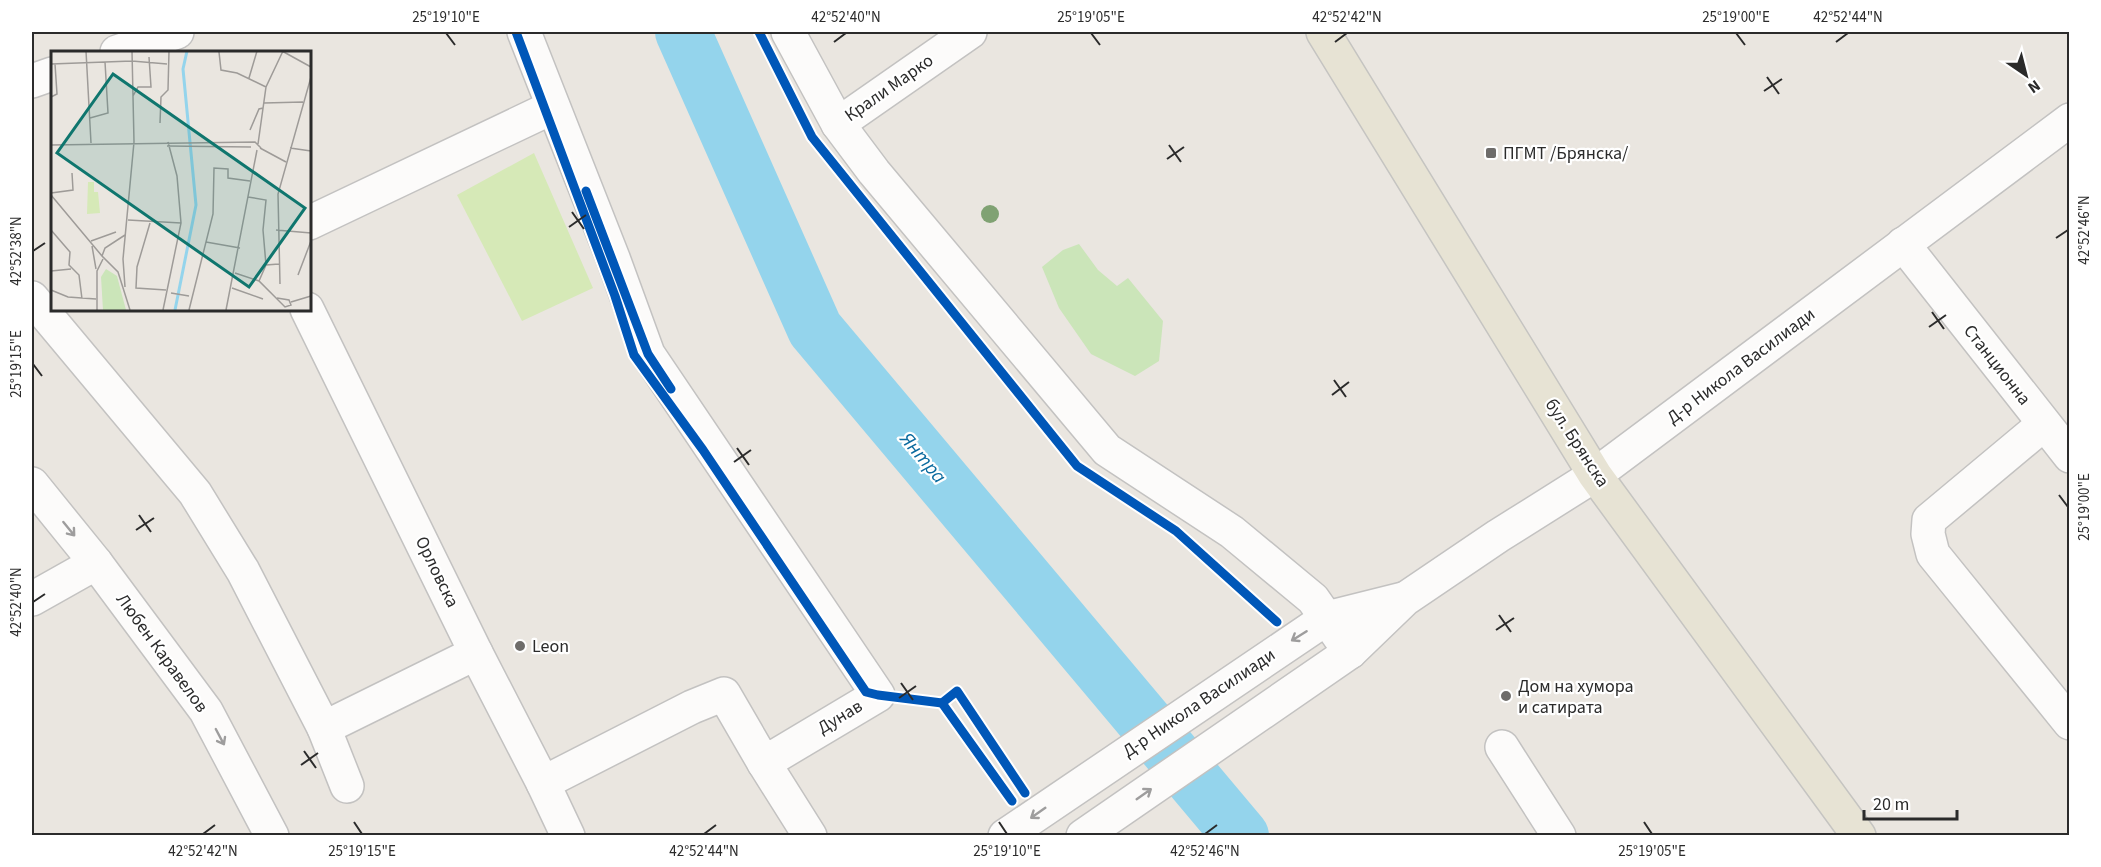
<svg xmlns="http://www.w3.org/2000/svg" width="2101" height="867" viewBox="0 0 2101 867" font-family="'Source Sans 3',sans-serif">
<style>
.green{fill:#cbe5b9}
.pitch{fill:#d6e9b7}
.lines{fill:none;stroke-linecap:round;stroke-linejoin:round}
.river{stroke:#94d4ec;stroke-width:56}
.minor-casing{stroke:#c3c2c1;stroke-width:36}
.major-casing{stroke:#c5c4c1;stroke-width:36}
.minor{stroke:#fcfbfa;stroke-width:33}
.major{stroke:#e7e3d4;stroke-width:33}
.cycleway-casing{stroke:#fff;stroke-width:13}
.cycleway{stroke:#0057b8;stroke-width:9}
.tree{fill:#80a273}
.oneway{stroke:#9e9d9d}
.ticks{fill:none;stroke:#2b2b2b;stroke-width:2}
.poi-dot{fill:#6e6c6a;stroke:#fff;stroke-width:2}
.labels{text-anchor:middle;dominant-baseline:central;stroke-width:4.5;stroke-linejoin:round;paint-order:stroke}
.street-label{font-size:18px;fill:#2b2b2b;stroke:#fff}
.poi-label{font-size:18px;fill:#2b2b2b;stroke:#fff;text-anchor:start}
.water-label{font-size:20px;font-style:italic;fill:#0b6b9f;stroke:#fff}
.inset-river{fill:none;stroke:#94d4ec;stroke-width:3}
.inset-road{fill:none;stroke:#9e9b98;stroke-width:1.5}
.view{fill:#0f766e;fill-opacity:0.15;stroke:#0f766e;stroke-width:3}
.inset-edge{fill:none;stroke:#2b2b2b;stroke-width:3}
.neatline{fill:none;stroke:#2b2b2b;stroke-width:2}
.ticks-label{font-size:15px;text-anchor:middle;fill:#2b2b2b}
</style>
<rect width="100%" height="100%" fill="#eae6e0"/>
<polygon class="green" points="1079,244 1098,270 1117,286 1128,278 1163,321 1159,361 1135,376 1091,354 1059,308 1042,267 1063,250"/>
<polygon class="pitch" points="534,153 593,288 522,321 457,195"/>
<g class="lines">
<polyline class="river" points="683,32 815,329 1241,836"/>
<defs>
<g id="minor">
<polyline points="524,32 613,258 648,354 878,695 764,763 724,694 692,707 543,783"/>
<polyline points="788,32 838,124 874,172 1107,450 1232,532 1313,599 1350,652"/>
<polyline points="117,52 177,32"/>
<polyline points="32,81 52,74"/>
<polyline points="838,124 970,32"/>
<polyline points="309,223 553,107"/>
<polyline points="1903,244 2070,456"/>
<polyline points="32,298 195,493 243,571 324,728 476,653"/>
<polyline points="307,309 476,653 543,783 568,836"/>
<polyline points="2044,424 1929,520 1928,534 1933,554 2070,723"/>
<polyline points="32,484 96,563 206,711 272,836"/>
<polyline points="32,599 96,563"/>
<polyline points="324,728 347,786"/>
<polyline points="1502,747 1559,836"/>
<polyline points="764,763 810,836"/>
<polyline points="1005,836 1327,618 1403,599"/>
<polyline points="1083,836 1350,652 1405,599 1498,536 1595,475 2070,120"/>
</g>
<polyline id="major" points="1323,32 1595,475 1859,836"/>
</defs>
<use href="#minor" class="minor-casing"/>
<use href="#major" class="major-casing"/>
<use href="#minor" class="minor"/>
<use href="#major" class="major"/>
<defs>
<g id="cycleway">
<polyline points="516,32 615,296 634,355 703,450 866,692 878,695 942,703 957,691 1025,793"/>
<polyline points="759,32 812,137 1077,466 1176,531 1277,622"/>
<polyline points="586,191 648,354 671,389"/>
<polyline points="942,703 1012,801"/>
</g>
</defs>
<use href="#cycleway" class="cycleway-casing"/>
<use href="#cycleway" class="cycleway"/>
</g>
<circle class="tree" cx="990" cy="214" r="9"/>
<defs><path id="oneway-shaft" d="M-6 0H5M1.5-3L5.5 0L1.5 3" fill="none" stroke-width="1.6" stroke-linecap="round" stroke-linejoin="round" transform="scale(1.5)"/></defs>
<g class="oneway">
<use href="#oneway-shaft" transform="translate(69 529) rotate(51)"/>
<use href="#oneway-shaft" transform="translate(1299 636) rotate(148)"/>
<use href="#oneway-shaft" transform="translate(220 737) rotate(62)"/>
<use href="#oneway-shaft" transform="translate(1144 794) rotate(-35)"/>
<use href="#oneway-shaft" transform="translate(1038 813) rotate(145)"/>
</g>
<path class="ticks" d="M446,33L455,45M1091,33L1100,45M1736,33L1745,45M834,42L846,33M1335,42L1347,33M1836,42L1848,33M1767,77L1779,94M1764,91L1782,79M1169,145L1181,162M1167,159L1184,147M572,212L584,229M569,227L586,215M2056,238L2068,230M33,251L45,243M1932,312L1944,329M1929,327L1946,315M33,364L42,376M1334,380L1346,397M1332,395L1349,382M737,448L749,465M734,462L751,450M2059,495L2068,507M139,515L151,532M136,530L154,518M33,602L45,594M1499,615L1511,632M1496,630L1514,618M901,683L913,700M899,698L916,686M304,751L316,768M301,765L318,753M354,822L362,834M999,822L1007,834M1644,822L1652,834M203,834L215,825M704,834L716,825M1205,834L1217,825"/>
<g class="poi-dot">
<rect x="1485" y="147" width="12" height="12" rx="3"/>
<circle cx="520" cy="646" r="6"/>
<circle cx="1506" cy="696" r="6"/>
</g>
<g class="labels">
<g class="street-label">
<text transform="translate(889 88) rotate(-35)">Крали Марко</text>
<text transform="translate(1997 365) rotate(52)">Станционна</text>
<text transform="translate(1741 366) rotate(-37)">Д-р Никола Василиади</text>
<text transform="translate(1577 443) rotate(57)">бул. Брянска</text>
<text transform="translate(437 572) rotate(64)">Орловска</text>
<text transform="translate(162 653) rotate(54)">Любен Каравелов</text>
<text transform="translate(1199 703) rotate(-34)">Д-р Никола Василиади</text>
<text transform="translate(840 717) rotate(-31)">Дунав</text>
</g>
<g class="poi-label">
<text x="1503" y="153">ПГМТ /Брянска/</text>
<text x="532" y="646">Leon</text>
<text x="1518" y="686">Дом на хумора<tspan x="1518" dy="21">и сатирата</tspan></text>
</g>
<g class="water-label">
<text transform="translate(923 458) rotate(50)">Янтра</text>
</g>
</g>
<g transform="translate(51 51)">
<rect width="260" height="260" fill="#eae6e0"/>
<path d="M55,218L66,225L75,259H52L50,226Z" fill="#cbe5b9"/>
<path d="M37,131H43V141H47L49,162L36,163Z" fill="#d6e9b7"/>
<path class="inset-river" d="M124,259L145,154L132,18L136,0"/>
<path class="inset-road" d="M35,0L40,92M231,0L260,16M168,1L170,19L186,22L215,36M0,13L81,10L116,13M198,27L206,0M82,45L87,36H100L98,6M0,46L6,43L4,13M213,52L252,51M39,67L57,62L54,11M109,72L110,46L117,39L118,0M199,79L208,58L212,57M207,93L215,36L232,0M0,94L204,91L210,97M116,95L200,96M209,97L235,111M239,97L260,100M0,142L22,139L21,122M0,144L51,205M197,146L215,149L212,179L215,214M77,169L130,172M99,172L86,216L85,237L115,239M0,179L19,201L18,214L28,224L31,248M225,179L260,182M74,184L54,197L51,205L67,221L79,259M40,190L65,181M155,191L189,197M41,195L45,218M0,220L20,218M184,222L208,230L234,256L240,254L238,249L226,247M247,224L260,190M208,230L215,214L228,213M229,233L227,143L260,26M74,236L72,208L83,91L81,0M181,237L212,248M0,239L17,246L45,248M120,242L138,245M240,251L260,245M46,259V220L52,208M112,259L130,172L126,125L117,91M138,259L162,163L163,117L177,118V127L199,130M175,259L206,99"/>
<path class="view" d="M62,23L254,157L198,236L6,102Z"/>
<rect width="260" height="260" class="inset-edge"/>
</g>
<rect width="2101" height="867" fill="none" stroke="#ffffff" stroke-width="66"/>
<g transform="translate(2026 75) rotate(145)" stroke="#ffffff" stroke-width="4.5" paint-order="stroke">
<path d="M0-4.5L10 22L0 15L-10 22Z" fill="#2b2b2b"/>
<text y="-9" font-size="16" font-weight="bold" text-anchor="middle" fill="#2b2b2b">N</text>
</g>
<path d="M1864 810v9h93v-9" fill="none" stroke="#2b2b2b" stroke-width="3"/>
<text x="1873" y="810" font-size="18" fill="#2b2b2b" stroke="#ffffff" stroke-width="4.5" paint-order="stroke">20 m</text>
<rect x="33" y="33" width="2035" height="801" class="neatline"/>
<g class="ticks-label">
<text x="446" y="22">25°19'10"E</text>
<text x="846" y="22">42°52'40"N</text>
<text x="1091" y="22">25°19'05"E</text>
<text x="1347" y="22">42°52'42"N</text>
<text x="1736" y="22">25°19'00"E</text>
<text x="1848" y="22">42°52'44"N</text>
<text transform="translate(2084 230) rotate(-90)" y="5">42°52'46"N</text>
<text transform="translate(16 251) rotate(-90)" y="5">42°52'38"N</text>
<text transform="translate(16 364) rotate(-90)" y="5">25°19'15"E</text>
<text transform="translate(2084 507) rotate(-90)" y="5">25°19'00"E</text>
<text transform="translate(16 602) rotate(-90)" y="5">42°52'40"N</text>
<text x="203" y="856">42°52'42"N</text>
<text x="362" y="856">25°19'15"E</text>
<text x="704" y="856">42°52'44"N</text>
<text x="1007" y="856">25°19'10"E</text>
<text x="1205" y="856">42°52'46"N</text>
<text x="1652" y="856">25°19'05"E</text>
</g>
</svg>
